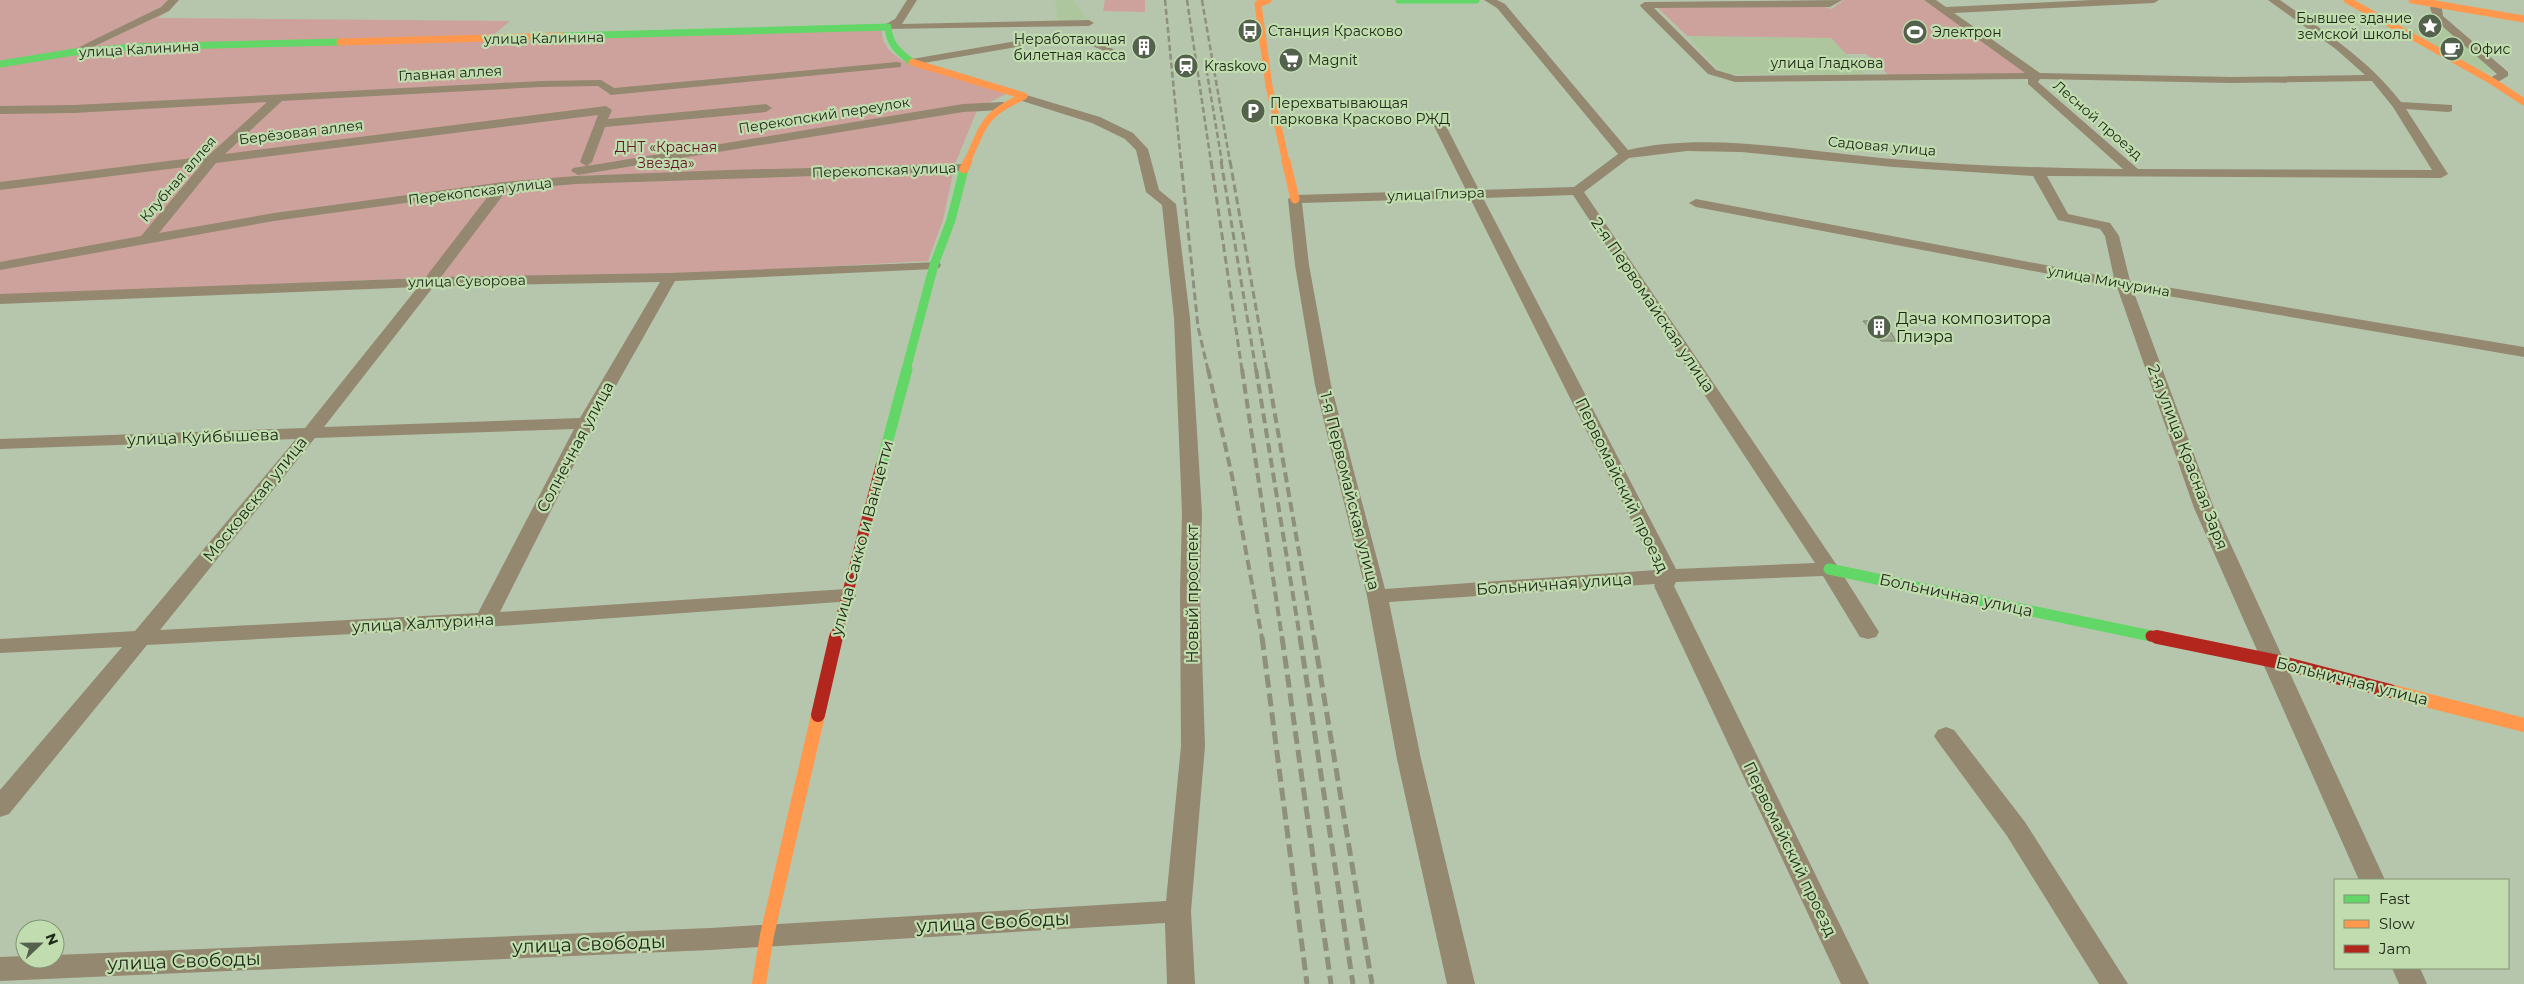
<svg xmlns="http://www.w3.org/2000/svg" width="2524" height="984" viewBox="0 0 2524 984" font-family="Montserrat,sans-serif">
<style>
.built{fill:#adc69e}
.green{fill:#cea29c}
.building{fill:#9da590;stroke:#7c846f}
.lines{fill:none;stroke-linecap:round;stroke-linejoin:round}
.street{fill:#948871;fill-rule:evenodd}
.fast-far2{stroke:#63d668;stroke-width:7}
.fast-far1{stroke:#63d668;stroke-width:9}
.fast{stroke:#63d668;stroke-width:11}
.slow-far2{stroke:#ff974d;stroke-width:7}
.slow-far1{stroke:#ff974d;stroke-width:9}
.slow{stroke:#ff974d;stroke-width:14}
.jam-far1{stroke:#b3261e;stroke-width:11}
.jam{stroke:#b3261e;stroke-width:14}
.rail-far3{stroke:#8d907c;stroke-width:2.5;stroke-dasharray:6 3;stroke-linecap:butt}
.rail-far2{stroke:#8d907c;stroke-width:3;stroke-dasharray:8 4;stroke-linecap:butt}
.rail-far1{stroke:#8d907c;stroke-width:4;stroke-dasharray:10 5;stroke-linecap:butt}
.rail{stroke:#8d907c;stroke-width:5;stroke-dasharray:13 6;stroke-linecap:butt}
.labels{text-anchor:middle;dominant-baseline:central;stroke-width:4.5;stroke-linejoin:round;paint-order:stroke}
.far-poi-label{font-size:14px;fill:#202a19;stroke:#c1ddaf;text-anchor:start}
.far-street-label{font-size:14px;fill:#202a19;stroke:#c1ddaf}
.far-park-label{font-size:14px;fill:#651426;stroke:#c1ddaf}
.street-label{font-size:16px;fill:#202a19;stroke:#c1ddaf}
.poi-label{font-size:16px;fill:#202a19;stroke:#c1ddaf;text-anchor:start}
.near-street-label{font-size:19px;fill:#202a19;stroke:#c1ddaf}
</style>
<rect width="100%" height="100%" fill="#b6c6ac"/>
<g class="built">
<polygon points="1055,0 1073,0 1087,19 1058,22"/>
<polygon points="2405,28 2451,30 2497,73 2481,71"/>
<polygon points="1687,36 1831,38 1866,75 1724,74"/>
</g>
<g class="green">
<path d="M0,0H178L156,9H171L158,18L510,21L490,38L882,30C881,44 892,55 904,61L1006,94L978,108L955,164L943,220L928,261L670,275L417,278L0,297Z"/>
<polygon points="1105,0 1145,0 1145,12 1103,11"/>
<polygon points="1843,0 1923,0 1942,11 2029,75 1890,76 1866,54 1846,54 1831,38 1687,36 1658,8 1821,6 1832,9"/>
</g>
<polygon class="building" points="1884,320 1896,341 1881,341 1863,321"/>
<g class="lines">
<g class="street">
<polygon points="168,0 179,0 169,11 78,54 70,54 69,52 161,7"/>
<polygon points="907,0 917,0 902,24 1089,20 1094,23 1089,26 884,29 884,25 895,19"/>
<path d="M1484,0H1497L1505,4L1628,150C1708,131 1810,152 1892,159C1969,166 2046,168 2123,169L2028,84V79L1735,82L1708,74L1641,7L1640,5L1645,2L1842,0L1830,7L1654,8L1716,70L1736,76L2025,73L1924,0H1936L1946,7L2092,0H2159L2154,3L1954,13L2040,73L2231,77L2365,75L2337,50L2268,0H2280C2323,31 2368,59 2401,102L2452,105V111L2448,112L2406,109L2448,174L2441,178L2047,176L2068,214L2110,223L2119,236L2130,281L2524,347V357L2133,290L2214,508L2385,880H2359L2194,508L2117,287L1696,207L1689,203L1696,199L2114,278L2105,236L2100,229L2058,220L2033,176L1893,167L1741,152L1687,151L1629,158L1584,192L1836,564L1879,632L1876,637L1868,639L1860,637L1823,576L1676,582L1674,586L1869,984H1841L1654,586L1655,584L1389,602L1421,759L1475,984H1447L1397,759L1367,596L1315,385L1295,265L1288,199L1295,195L1466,190L1433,124L1439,120L1445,124L1479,190L1574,187L1618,154L1497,8ZM2040,79L2231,83L2372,81L2393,107L2432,170L2138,169L2038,82ZM1573,195L1815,563L1676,569L1483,198ZM1470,198L1656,570L1385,589L1331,385L1309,265L1302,203Z"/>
<polygon points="2433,3 2441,3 2443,16 2508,72 2508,76 2496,83 2488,83 2488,79 2497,74 2434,19 2430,8"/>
<polygon points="1072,35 1086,36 1117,51 1112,54 1080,41 1072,41 1028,45 912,65 906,62 912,59 1028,39"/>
<path d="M897,62L901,63V67L611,95L598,86L541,87L282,101L225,154L606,106L612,110L608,119L766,104L772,108L766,112L605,127L592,162L587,166L963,104L1003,102L1009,106L1003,110L963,112L578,175L571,171L573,168L586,166L580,162L598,115L216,163L159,233L274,213L503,182L576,176L728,170L969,164L970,167L964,171L576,184L507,190L441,277L670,273L939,262L941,265L939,268L934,269L675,281L595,423L500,612L846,589L853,591L856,596L853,601L485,627L147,645L9,814L0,817V790L122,647L0,653V639L135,631L296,439L0,449V439L305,428L418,287L0,304V294L425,278L492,191L274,221L0,270V262L141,236L201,165L0,190V182L208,156L267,102L74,113L0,114V106L74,105L541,81L601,80L614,88ZM660,282L580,418L324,427L434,286ZM574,429L478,613L160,630L315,438Z"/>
<polygon points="1023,94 1100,117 1133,133 1148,149 1159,190 1176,204 1190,318 1202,513 1200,592 1205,746 1191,911 1195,984 1167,984 1165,923 710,950 0,981 0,957 25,956 25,959 55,959 55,955 710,928 1166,901 1181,746 1180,592 1182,513 1174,318 1162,205 1146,192 1136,150 1125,139 1092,123 1019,100 1017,98"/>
<polygon points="1946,727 1954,730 2025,822 2128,984 2099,984 2007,836 1938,742 1934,736 1938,730"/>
<polygon points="2392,968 2420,968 2427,984 2399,984"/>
</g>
<g class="fast-far2">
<polyline points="1399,0 1476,0"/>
<path d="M561,36L888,27C889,44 899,53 912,62"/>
<polyline points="0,64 74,52 134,47 340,42"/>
</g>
<polyline class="fast-far1" points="906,370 934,265 951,220 964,169"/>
<g class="fast">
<polyline points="881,466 907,369"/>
<polyline points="1829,569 2151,636"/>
</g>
<g class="slow-far2">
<polyline points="1268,0 1258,4 1269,86 1286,162"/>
<polyline points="2347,0 2492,81 2524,102"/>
<polyline points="2412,0 2524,19"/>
<polyline points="340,42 561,36"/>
<path d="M912,62L1024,96C983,115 985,123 967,162"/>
</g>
<g class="slow-far1">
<polyline points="1286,161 1295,199"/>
<polyline points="964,169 968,161"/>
</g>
<g class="slow">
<polyline points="2390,691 2524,725"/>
<polyline points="759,984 767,935 818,715"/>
</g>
<g class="jam-far1">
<polyline points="2151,636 2163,638"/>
<polyline points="836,638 881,466"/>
</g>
<g class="jam">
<polyline points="2157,637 2274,661 2390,691"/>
<polyline points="818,715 836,637"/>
</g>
<g class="rail-far3">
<polyline points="1165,0 1181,162"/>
<polyline points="1187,0 1211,162"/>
<polyline points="1202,0 1230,162"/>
<polyline points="1205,61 1222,162"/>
</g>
<g class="rail-far2">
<polyline points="1181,161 1198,327 1208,370"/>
<polyline points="1211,161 1242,370"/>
<polyline points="1221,161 1256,370"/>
<polyline points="1230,161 1267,370"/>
</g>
<g class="rail-far1">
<polyline points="1208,369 1232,476 1262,638"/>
<polyline points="1242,369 1282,638"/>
<polyline points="1256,369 1300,638"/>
<polyline points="1267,369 1314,638"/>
</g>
<g class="rail">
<polyline points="1262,637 1307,984"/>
<polyline points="1282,637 1331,984"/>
<polyline points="1300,637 1353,984"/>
<polyline points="1314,637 1372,984"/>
</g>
</g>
<defs>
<symbol id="sight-disc" viewBox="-11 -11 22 22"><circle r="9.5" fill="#54614c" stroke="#c1ddaf"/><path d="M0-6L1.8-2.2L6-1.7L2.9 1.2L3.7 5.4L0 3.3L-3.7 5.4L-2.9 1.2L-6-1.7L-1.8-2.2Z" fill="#fff"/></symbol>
<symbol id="bus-disc" viewBox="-11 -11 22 22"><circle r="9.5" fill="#54614c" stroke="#c1ddaf"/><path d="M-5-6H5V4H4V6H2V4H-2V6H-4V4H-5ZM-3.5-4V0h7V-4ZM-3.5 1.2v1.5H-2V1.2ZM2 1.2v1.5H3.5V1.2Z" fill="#fff"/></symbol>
<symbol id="stadium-disc" viewBox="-11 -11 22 22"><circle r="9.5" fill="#54614c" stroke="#c1ddaf"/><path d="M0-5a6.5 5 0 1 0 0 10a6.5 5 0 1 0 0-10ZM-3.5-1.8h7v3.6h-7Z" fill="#fff"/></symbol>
<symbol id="building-disc" viewBox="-11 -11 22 22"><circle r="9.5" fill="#54614c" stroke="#c1ddaf"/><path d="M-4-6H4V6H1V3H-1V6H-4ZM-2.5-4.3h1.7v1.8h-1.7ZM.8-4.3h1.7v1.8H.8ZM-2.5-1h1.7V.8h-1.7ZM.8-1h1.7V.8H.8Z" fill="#fff"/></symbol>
<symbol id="cafe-disc" viewBox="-11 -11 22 22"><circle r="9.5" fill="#54614c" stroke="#c1ddaf"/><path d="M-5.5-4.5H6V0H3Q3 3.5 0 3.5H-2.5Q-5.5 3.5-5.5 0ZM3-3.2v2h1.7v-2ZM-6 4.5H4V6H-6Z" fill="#fff"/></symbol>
<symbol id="supermarket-disc" viewBox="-11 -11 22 22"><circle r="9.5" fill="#54614c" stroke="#c1ddaf"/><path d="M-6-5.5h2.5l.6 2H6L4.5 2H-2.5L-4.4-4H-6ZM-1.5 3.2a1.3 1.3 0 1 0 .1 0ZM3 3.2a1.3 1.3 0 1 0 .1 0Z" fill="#fff"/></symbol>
<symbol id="station-disc" viewBox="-11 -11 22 22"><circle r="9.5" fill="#54614c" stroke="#c1ddaf"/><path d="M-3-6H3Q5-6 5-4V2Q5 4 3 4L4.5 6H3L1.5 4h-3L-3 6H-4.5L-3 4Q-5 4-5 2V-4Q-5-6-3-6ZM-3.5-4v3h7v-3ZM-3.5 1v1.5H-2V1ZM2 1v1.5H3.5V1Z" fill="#fff"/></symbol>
<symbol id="parking-disc" viewBox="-11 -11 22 22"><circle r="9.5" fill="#54614c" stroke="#c1ddaf"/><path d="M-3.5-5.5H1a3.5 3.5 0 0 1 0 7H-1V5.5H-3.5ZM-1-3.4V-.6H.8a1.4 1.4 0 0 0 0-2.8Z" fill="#fff"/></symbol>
</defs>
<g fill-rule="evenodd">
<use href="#sight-disc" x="2416" y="12" width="28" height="28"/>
<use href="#bus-disc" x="1236" y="17" width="28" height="28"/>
<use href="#stadium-disc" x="1901" y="18" width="28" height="28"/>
<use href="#building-disc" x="1130" y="33" width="28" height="28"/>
<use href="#cafe-disc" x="2438" y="35" width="28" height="28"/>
<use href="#supermarket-disc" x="1277" y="46" width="28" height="28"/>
<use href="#station-disc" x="1172" y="52" width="28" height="28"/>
<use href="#parking-disc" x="1239" y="97" width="28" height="28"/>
<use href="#building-disc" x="1865" y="313" width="28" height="28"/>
</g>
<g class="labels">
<g class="far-poi-label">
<text x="2412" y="18" text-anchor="end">Бывшее здание<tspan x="2412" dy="16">земской школы</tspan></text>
<text x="1268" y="31">Станция Красково</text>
<text x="1932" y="32">Электрон</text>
<text x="1126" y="39" text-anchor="end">Неработающая<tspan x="1126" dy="16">билетная касса</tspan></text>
<text x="2470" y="49">Офис</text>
<text x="1308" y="60">Magnit</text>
<text x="1204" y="66">Kraskovo</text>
<text x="1270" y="103">Перехватывающая<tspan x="1270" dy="16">парковка Красково РЖД</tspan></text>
</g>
<g class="far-street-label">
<text transform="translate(544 38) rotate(-1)">улица Калинина</text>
<text transform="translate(139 49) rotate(-3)">улица Калинина</text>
<text x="1827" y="63">улица Гладкова</text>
<text transform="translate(450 73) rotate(-3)">Главная аллея</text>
<text transform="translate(824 115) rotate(-9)">Перекопский переулок</text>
<text transform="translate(2098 120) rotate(41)">Лесной проезд</text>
<text transform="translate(301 132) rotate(-7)">Берёзовая аллея</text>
<text transform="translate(1882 146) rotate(5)">Садовая улица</text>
<text transform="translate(884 170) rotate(-2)">Перекопская улица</text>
<text transform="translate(178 179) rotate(-49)">Клубная аллея</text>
<text transform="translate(480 191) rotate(-7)">Перекопская улица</text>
<text transform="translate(1436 194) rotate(-2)">улица Глиэра</text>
<text transform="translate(467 281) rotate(-1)">улица Суворова</text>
<text transform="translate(2109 281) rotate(10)">улица Мичурина</text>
</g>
<g class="far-park-label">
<text x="666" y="147">ДНТ «Красная<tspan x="666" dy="16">Звезда»</tspan></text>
</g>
<g class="street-label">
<text transform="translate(1653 305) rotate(56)">2-я Первомайская улица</text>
<text transform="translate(203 437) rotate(-2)">улица Куйбышева</text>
<text transform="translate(575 447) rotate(-62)">Солнечная улица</text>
<text transform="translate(2188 457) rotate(69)">2-я улица Красная Заря</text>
<text transform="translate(1622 485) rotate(64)">Первомайский проезд</text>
<text transform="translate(1350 491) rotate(76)">1-я Первомайская улица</text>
<text transform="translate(255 499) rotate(-51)">Московская улица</text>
<text transform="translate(862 538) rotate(-75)">улица Сакко и Ванцетти</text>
<text transform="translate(1554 584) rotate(-4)">Больничная улица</text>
<text transform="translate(1192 594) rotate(-90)">Новый проспект</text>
<text transform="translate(1956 595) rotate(12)">Больничная улица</text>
<text transform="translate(423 623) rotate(-3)">улица Халтурина</text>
<text transform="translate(2352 681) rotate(14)">Больничная улица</text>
<text transform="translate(1790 849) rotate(64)">Первомайский проезд</text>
</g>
<g class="poi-label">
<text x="1896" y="318">Дача композитора<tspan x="1896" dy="18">Глиэра</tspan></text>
</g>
<g class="near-street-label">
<text transform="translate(993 922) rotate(-3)">улица Свободы</text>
<text transform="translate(589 944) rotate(-2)">улица Свободы</text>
<text transform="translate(184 961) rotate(-2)">улица Свободы</text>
</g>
</g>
<rect x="2334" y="879" width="175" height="90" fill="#c1ddaf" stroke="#819573"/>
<rect x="2344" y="895" width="25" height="8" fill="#63d668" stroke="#819573"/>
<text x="2379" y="904" font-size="15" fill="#202a19">Fast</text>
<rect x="2344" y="920" width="25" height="8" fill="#ff974d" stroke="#819573"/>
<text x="2379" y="929" font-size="15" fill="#202a19">Slow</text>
<rect x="2344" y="945" width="25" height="8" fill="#b3261e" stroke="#819573"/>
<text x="2379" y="954" font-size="15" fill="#202a19">Jam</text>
<g transform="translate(40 944) rotate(68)"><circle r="24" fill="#c1ddaf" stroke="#819573"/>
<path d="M0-4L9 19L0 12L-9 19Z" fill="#54614c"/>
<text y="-8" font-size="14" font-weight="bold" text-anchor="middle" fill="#202a19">N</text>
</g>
</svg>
